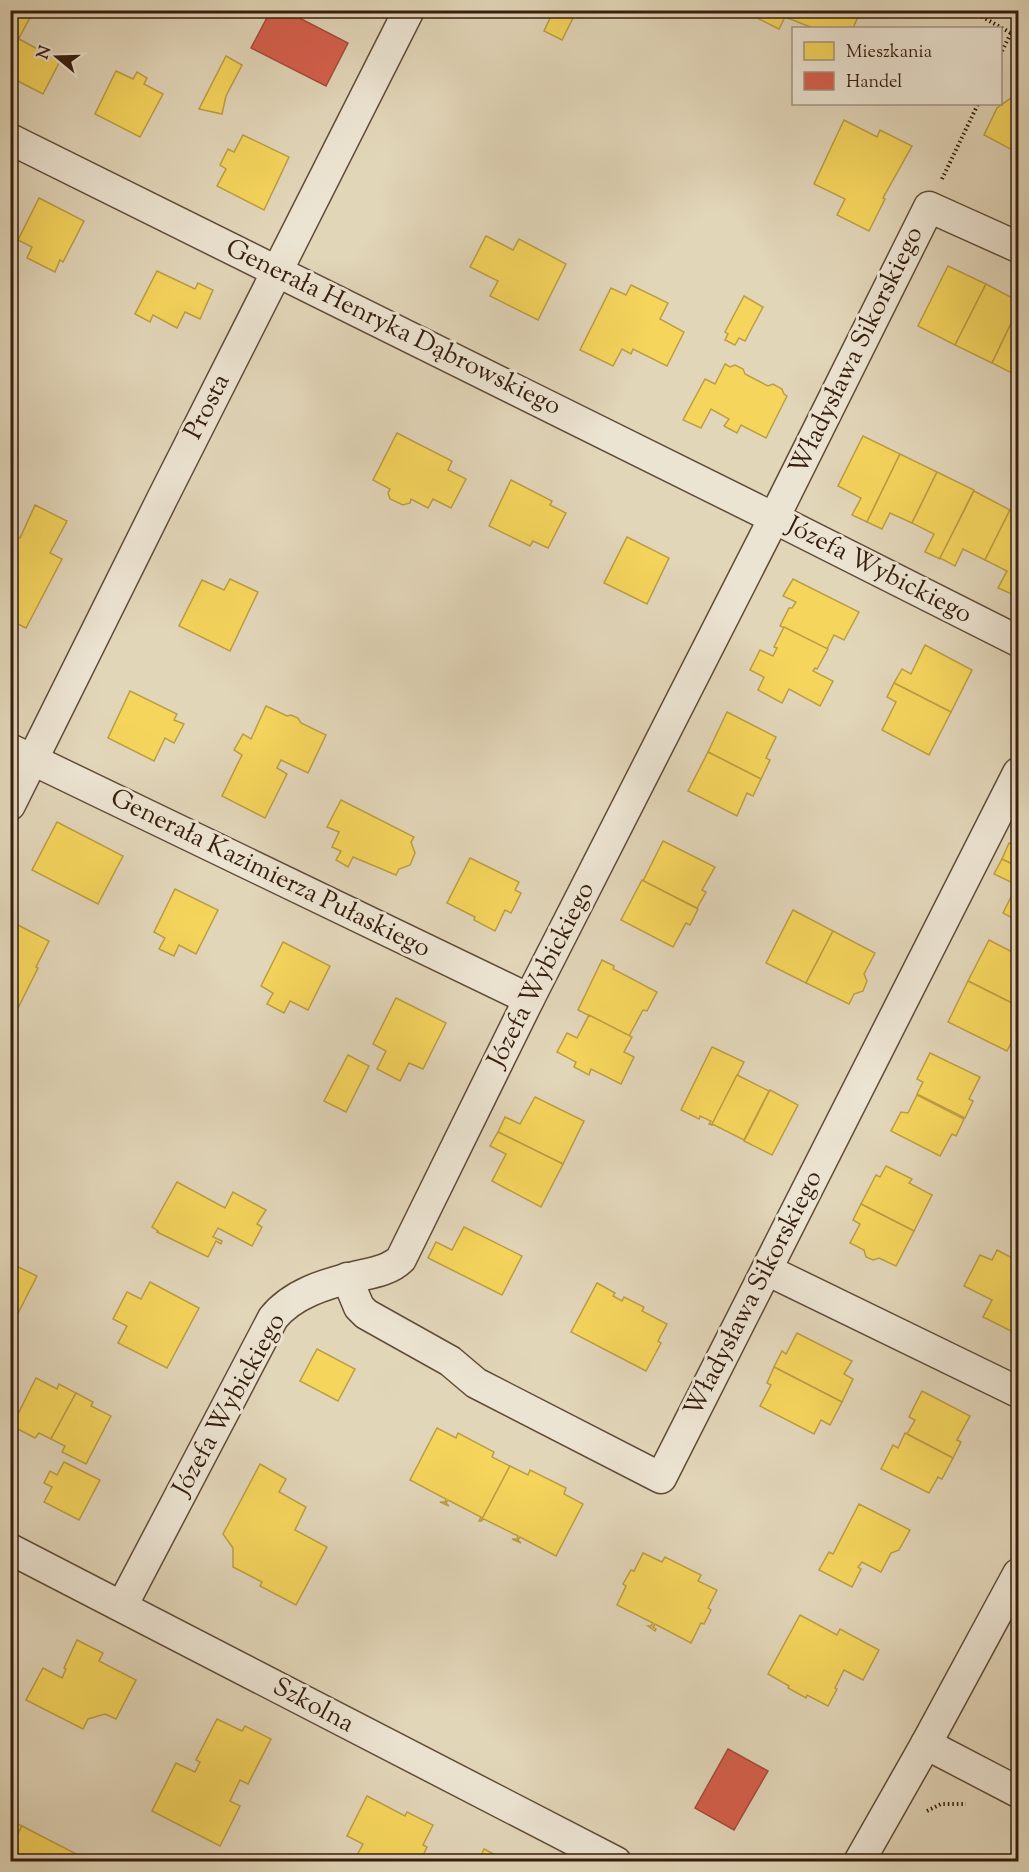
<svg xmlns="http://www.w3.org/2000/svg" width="1029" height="1872" viewBox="0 0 1029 1872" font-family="'Sorts Mill Goudy',serif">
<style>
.homes{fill:#f6d55c;stroke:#bd9e44;stroke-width:1.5}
.shops{fill:#d6604d;stroke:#a64c3a;stroke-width:1.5}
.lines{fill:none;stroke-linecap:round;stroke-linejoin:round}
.street-casing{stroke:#624c37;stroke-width:33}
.path{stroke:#371e0c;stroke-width:4;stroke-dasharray:1.5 3;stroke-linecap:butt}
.street{stroke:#ece4d2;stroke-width:30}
.labels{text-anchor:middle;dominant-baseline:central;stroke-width:6;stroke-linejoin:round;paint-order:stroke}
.street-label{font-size:26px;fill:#371e0c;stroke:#ece4d2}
</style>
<rect width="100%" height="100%" fill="#e2d6b9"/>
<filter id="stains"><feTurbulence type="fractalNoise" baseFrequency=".00333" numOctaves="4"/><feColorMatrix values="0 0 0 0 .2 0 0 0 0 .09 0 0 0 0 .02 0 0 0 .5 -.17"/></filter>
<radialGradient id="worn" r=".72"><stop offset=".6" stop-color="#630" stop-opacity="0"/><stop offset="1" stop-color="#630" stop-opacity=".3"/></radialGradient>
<g class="homes">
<polygon points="10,10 34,10 10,55"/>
<polygon points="554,10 577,10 562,40 544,31"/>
<polygon points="756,10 861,10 853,28 813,28 785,17 779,29 753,16"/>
<polygon points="19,39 60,61 43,94 10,77 10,55"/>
<polygon points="226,56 242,65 226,96 222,114 199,109"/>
<polygon points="116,71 133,79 137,72 147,78 144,84 163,94 140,137 95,114"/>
<polygon points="1018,93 1018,153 984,135 997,108"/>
<polygon points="844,120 877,137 880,130 912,146 883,198 885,199 869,231 837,215 845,199 814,184"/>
<polygon points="243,135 289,157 264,210 217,186 226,169 220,165 228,149 234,152"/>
<polygon points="39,198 84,221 63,262 60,260 55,272 27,258 32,247 18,240"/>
<polygon points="486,236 513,250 519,239 566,264 538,320 490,296 498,281 470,267"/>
<polygon points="948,266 986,284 955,345 918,326"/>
<polygon points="157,271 195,289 198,283 213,290 200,319 185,312 177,328 153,315 150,322 135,314"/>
<polygon points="986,284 1018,301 1018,309 992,363 955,345"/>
<polygon points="631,285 668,303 660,319 684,332 667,366 633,349 631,354 622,349 613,366 580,350 611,288 626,295"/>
<polygon points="744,296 763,307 745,341 739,338 735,345 725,340 728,334 725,332"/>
<polygon points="1018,309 1018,376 992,363"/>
<polygon points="725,364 730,367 735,365 743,369 745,374 768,386 773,384 782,389 784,394 787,396 766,438 741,425 737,433 724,426 729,419 711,409 701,428 683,420 705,379 715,384"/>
<polygon points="397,433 452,461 448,470 466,479 451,508 433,499 428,508 411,499 410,503 403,505 390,499 388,493 390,489 373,480"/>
<polygon points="863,436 900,454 867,522 852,515 861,498 838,486"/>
<polygon points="900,454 937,472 912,523 890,513 882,529 867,522"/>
<polygon points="937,472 974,490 940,559 925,552 934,534 912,523"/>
<polygon points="511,480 552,501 550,505 566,513 548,548 533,541 530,546 489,526"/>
<polygon points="974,491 1010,510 985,560 963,549 955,566 940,558"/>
<polygon points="35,505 67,521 50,553 62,559 26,628 10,620 10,533 20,538"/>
<polygon points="1010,510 1018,514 1018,586 1014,595 998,588 1007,571 985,560"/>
<polygon points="627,537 669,558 647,604 604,583"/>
<polygon points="230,579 258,592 230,651 179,626 202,580 224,590"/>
<polygon points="793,579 859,612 844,640 834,635 827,649 780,626 789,608 792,608 796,602 783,596"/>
<polygon points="784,627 828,649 817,669 815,668 813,671 833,681 820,706 789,689 782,703 758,690 764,677 750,670 760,650 773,656 777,648 774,647"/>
<polygon points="925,645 972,670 951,712 894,683 902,669 911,674"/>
<polygon points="894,683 951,712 929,755 882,730 896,702 887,697"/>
<polygon points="130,691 177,714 174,720 184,724 174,743 165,738 154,761 108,738"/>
<polygon points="266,706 287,716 291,715 298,718 301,723 326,735 308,773 281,760 277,768 287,774 265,818 222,796 242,755 234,750 243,734 251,739"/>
<polygon points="727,712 776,737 766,758 770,760 761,779 708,752"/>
<polygon points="708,752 761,779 753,796 747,793 737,816 688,791"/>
<polygon points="341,800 414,837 411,842 415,853 410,865 399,869 396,875 353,857 348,867 336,860 341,851 332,847 339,832 327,827"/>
<polygon points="57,822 123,856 98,904 32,870"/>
<polygon points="663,841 715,867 702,890 706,892 697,908 643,881"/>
<polygon points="1009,843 1018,848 1018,867 1002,859"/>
<polygon points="470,858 519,882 515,890 521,893 511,913 505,910 495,931 474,920 475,917 447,903"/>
<polygon points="1002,859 1018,867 1018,921 1003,913 1017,885 994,874"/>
<polygon points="642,880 698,909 690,925 686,923 673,947 621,920"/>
<polygon points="175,889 218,910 196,954 179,945 174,956 159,949 165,938 154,932"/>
<polygon points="793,910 833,931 806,983 766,963"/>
<polygon points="14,923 49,941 36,967 38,968 16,1012 10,1009 10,931"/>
<polygon points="833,931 875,953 864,974 867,981 863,991 854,994 849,1004 806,983"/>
<polygon points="989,940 1018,955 1018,1006 968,981"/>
<polygon points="283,942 330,966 308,1010 290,1001 284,1013 267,1004 273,993 261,986"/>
<polygon points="602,960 614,966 613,969 657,992 647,1011 643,1010 629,1036 578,1010"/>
<polygon points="968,981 1018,1006 1018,1029 1007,1051 948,1022"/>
<polygon points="396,998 446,1023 423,1069 409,1063 400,1081 377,1069 386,1051 373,1044"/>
<polygon points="589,1015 632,1037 624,1052 634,1057 621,1084 591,1069 589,1075 574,1067 576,1062 557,1052 567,1033 577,1038"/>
<polygon points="712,1047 744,1062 712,1125 709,1124 711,1121 700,1116 699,1119 681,1110"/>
<polygon points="930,1053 980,1077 969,1099 973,1101 965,1118 917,1094 923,1082 917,1079"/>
<polygon points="348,1055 369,1066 346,1112 324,1101"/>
<polygon points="737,1075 769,1091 744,1140 712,1124"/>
<polygon points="770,1090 798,1105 772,1155 744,1141"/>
<polygon points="917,1095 964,1119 956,1136 952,1134 940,1156 891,1131 901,1112 908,1113"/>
<polygon points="535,1097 584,1121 563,1164 498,1132 505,1117 520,1124"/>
<polygon points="498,1132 563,1164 541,1207 492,1181 506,1154 490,1146"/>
<polygon points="886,1166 912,1179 909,1183 932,1195 914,1231 861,1204 876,1175 880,1177"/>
<polygon points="177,1182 225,1208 233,1192 266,1210 257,1224 262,1227 252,1246 218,1228 213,1237 222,1241 221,1244 216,1241 208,1257 157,1232 158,1231 152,1227"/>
<polygon points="861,1204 914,1231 896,1266 879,1258 873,1260 866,1257 864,1250 850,1243 860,1224 853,1220"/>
<polygon points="464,1227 522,1256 502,1295 428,1258 436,1242 452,1250"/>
<polygon points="997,1250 1018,1261 1018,1324 1016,1323 1011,1331 983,1317 992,1300 964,1286 980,1255 992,1260"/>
<polygon points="10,1263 37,1276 10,1329"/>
<polygon points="150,1282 199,1308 167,1368 118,1343 127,1326 113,1319 127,1292 141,1299"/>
<polygon points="597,1283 615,1293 613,1296 622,1301 624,1297 644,1307 642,1311 667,1324 658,1341 661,1343 646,1371 571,1332"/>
<polygon points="797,1333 852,1361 844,1374 853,1379 842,1402 774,1367 782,1351 786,1354"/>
<polygon points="317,1349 355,1369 338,1401 300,1381"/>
<polygon points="774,1367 842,1402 830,1425 821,1420 814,1434 760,1406 771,1385 767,1383"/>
<polygon points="36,1378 57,1389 59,1384 76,1393 51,1439 39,1433 35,1438 12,1426"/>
<polygon points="922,1391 970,1416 957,1440 961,1442 953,1458 907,1434 915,1420 909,1417"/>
<polygon points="76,1393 93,1402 91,1406 111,1416 86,1464 62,1452 65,1446 51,1439"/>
<polygon points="437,1428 456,1438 458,1433 494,1452 492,1457 510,1466 481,1521 479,1521 481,1517 448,1500 446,1503 449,1506 440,1502 445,1502 446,1499 410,1480"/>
<polygon points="905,1433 953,1458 942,1479 938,1477 929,1493 881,1469 893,1445 898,1448"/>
<polygon points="64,1462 100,1480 79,1520 44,1502 52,1487 44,1483 50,1471 57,1475"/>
<polygon points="260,1464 286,1479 279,1492 306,1507 295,1530 327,1547 296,1605 260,1586 262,1582 233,1567 233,1548 223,1534"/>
<polygon points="510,1466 528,1475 530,1470 566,1488 564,1494 583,1504 556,1556 520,1537 518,1540 521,1543 512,1539 517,1539 518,1536 484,1519 481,1521"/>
<polygon points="859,1504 910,1530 899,1550 891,1553 881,1572 862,1562 858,1567 861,1569 852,1587 819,1570 829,1552 833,1554"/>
<polygon points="643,1553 662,1562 665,1557 701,1575 698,1581 717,1590 708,1608 711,1610 704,1624 701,1623 691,1643 655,1624 653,1627 656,1629 655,1631 648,1626 651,1626 653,1623 617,1605 626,1586 623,1584 631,1570 634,1571"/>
<polygon points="800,1615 837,1635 840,1629 879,1650 863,1680 844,1670 835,1688 837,1689 828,1706 807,1695 806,1698 788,1688 789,1686 768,1674"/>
<polygon points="77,1640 103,1653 99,1661 136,1680 116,1719 105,1714 88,1719 83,1729 26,1700 43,1668 62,1678 66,1669 64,1668"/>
<polygon points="217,1719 242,1731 245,1726 271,1739 248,1784 240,1780 230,1801 240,1806 220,1846 152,1811 176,1763 195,1772 200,1762 196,1760"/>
<polygon points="367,1796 405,1816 407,1812 433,1825 423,1845 427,1847 420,1862 370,1862 357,1855 363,1844 347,1836"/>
<polygon points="10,1820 22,1826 10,1849"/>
<polygon points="22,1826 86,1859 85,1862 10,1862 10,1849"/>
<polygon points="484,1849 509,1862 478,1862"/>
</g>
<g class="shops">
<polygon points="271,10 284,10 348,43 326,86 251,48"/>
<polygon points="728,1749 768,1771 734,1830 695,1808"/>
</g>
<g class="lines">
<defs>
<g id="street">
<polyline points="10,139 774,518 929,207 1018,247"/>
<polyline points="10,749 529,999"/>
<polyline points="10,805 162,499 409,10"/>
<polyline points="767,1270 1018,1392"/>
<polyline points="347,1278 359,1307 366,1314 450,1361 476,1383 661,1478 1018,773"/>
<polyline points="10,1549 616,1862"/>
<path d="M122,1606L273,1318C292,1294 325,1284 354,1277C370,1273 389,1271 401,1259L529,999L774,518L1018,641"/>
<polyline points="926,1744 1018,1792"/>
<polyline points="859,1862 926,1744 1018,1574"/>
</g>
</defs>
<use href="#street" class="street-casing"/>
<g class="path">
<polyline points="970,10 1018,37"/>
<polyline points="1000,55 1011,33"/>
<polyline points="942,179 978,104"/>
<polyline points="927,1811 941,1804 966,1804"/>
</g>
<use href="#street" class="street"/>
</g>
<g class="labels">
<g class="street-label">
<text transform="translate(393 328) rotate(26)">Generała Henryka Dąbrowskiego</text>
<text transform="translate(857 351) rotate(-64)">Władysława Sikorskiego</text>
<text transform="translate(208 407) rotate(-63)">Prosta</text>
<text transform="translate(879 571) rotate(27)">Józefa Wybickiego</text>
<text transform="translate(270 874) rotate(26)">Generała Kazimierza Pułaskiego</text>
<text transform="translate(542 975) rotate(-63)">Józefa Wybickiego</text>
<text transform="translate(754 1294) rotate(-63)">Władysława Sikorskiego</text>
<text transform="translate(230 1405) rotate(-61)">Józefa Wybickiego</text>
<text transform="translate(313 1706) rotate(28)">Szkolna</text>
</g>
</g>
<rect width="1029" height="1872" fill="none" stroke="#e2d6b9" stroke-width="36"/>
<rect x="12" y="12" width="1005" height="1848" fill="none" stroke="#371e0c" stroke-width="3"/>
<rect x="18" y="18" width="993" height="1836" fill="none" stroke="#371e0c" stroke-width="1.5"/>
<rect x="792" y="27" width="210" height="78" fill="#ece4d2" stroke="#a49583" stroke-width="1.5"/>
<rect x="804" y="42" width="30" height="18" fill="#f6d55c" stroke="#a49583" stroke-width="1.5"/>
<text x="846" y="57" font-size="18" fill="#371e0c">Mieszkania</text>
<rect x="804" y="72" width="30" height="18" fill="#d6604d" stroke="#a49583" stroke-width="1.5"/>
<text x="846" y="87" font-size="18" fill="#371e0c">Handel</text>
<g transform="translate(57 57) rotate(289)" stroke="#ece4d2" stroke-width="4.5" paint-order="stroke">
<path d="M0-4.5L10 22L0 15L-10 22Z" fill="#371e0c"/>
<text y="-9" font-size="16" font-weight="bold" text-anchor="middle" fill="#371e0c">N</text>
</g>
<rect width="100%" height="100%" filter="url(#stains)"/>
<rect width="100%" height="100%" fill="url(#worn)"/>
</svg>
